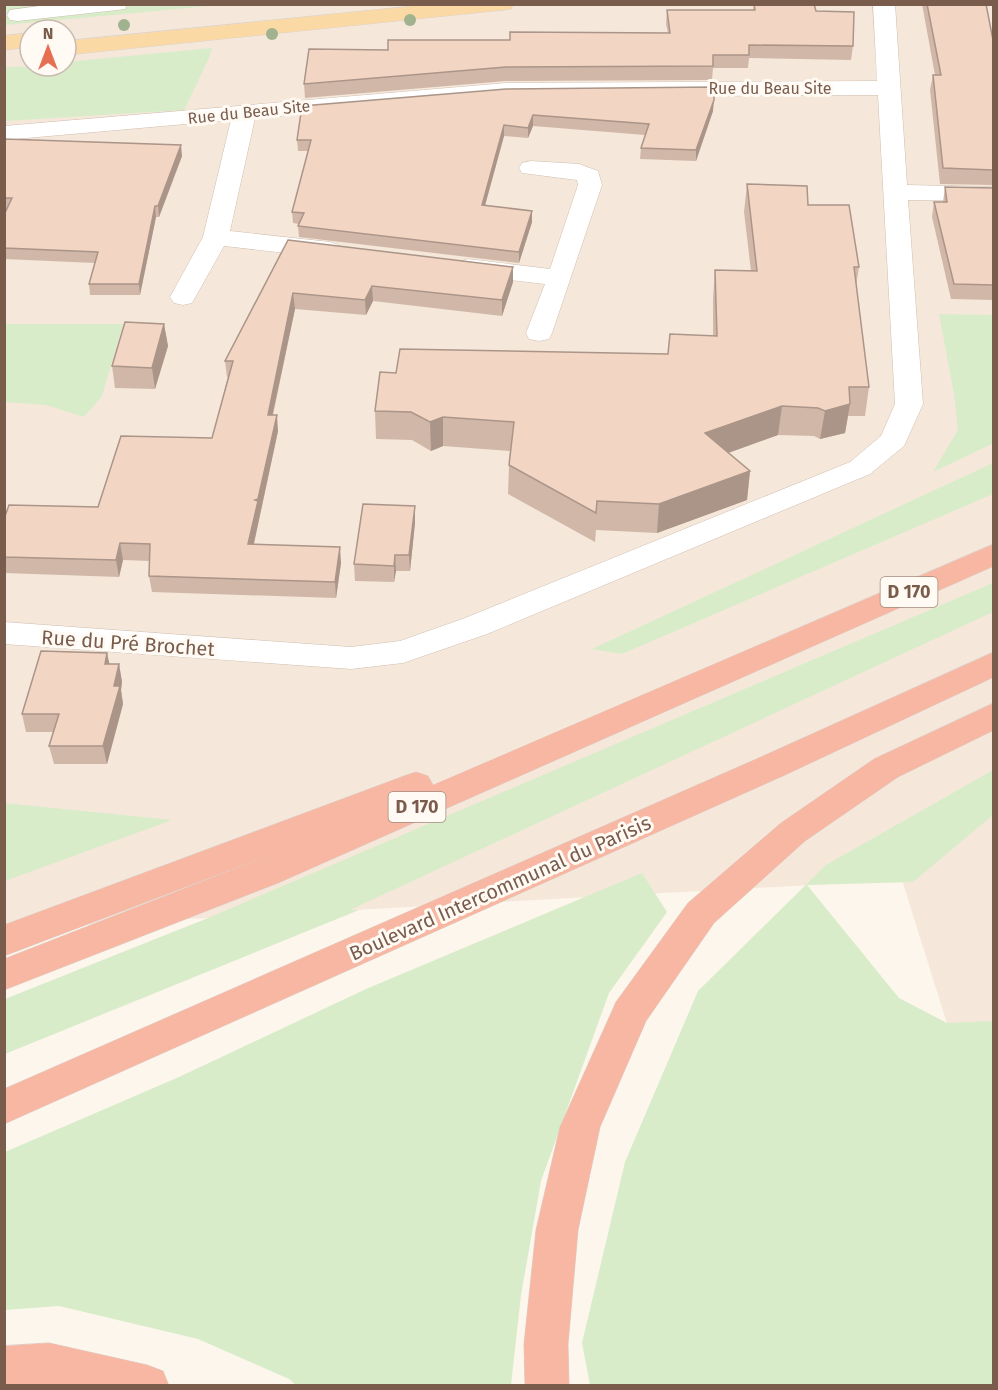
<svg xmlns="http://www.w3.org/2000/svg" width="998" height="1390" viewBox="0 0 998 1390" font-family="'Fira Sans',sans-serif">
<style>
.residential{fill:#f5e8da;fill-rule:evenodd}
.green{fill:#d8ecc9}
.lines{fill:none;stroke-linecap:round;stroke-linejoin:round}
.minor-casing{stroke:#d1beb0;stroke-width:1}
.major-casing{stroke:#dad1cd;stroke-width:1}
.highway-casing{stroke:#dad1cd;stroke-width:1}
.minor{fill:#fff;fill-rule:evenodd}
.major{fill:#fbd9a5;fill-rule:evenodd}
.highway{fill:#f7b7a3;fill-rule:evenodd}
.tree{fill:#a0b28e}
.wall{fill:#d1b7a8}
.shaded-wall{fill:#aa9588}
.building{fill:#f3d5c3;stroke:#aa9588;stroke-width:1.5}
.labels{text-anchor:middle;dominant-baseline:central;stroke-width:6;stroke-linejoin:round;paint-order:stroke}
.far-street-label{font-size:16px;fill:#7a5c4d;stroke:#fffaf3}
.shield{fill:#fffaf3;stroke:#a28b7f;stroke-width:1.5}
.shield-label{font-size:18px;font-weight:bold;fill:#7a5c4d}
.street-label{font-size:20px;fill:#7a5c4d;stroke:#fffaf3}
</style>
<rect width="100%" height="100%" fill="#fdf6ec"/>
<path class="residential" d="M5,5H993V1170L902,880L5,929ZM30,30H66V66H30Z"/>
<g class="green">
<polygon points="5,5 220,5 5,25"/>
<polygon points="212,48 209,58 184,110 5,121 5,67 66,66 66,62"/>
<polygon points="939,314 993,315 994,443 933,472 958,430 954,394"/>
<polygon points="4,324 123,324 102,396 84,417 46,405 5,402"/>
<polygon points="993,463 993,494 622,654 592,649"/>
<polygon points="993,583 993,612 350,910 359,910 5,1054 5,999 208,918"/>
<polygon points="993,770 993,815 913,882 807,885 899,998 947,1023 993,1021 993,1385 590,1385 582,1343 625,1162 698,991 826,865"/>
<polygon points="5,803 172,820 5,881"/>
<polygon points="642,873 667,912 609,993 541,1181 521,1295 511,1385 296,1385 289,1379 198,1339 59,1306 5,1310 5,1152 179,1077 366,989"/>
</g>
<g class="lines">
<defs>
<g id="minor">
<polygon points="54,4 127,4 125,9 117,10 18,21 10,20 7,15 10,10"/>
<polygon points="873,4 895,4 907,185 994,187 994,201 908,200 923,404 904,446 870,474 487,634 403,663 351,669 4,644 4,622 351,647 400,641 465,618 850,462 881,436 895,404 878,95 506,97 255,118 230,231 330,242 339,245 343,250 339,255 330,258 224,246 192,303 183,305 174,303 170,297 203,237 231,120 4,140 4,126 506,83 877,81"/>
<polygon points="531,161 579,164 598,171 602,185 552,333 549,339 539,341 529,339 526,333 545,284 468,275 459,272 455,267 459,262 468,259 550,269 578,185 577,180 522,173 519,168 522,163"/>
</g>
<g id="major">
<polygon points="434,4 513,4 511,9 503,10 66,55 66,41"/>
<polygon points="30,33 30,47 4,50 4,36"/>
</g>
<g id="highway">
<polygon points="994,544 994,566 278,883 4,990 4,959 288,848 4,956 4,925 404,776 416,772 428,776 433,785"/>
<polygon points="994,652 994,677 785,775 4,1124 4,1089 761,757"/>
<polygon points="994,703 994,730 898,777 805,841 714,923 646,1021 600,1127 578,1230 568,1344 569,1386 525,1386 524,1344 536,1230 560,1127 616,1002 688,903 781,823 874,759"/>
<polygon points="49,1343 147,1365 163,1371 169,1386 4,1386 4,1346"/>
</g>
</defs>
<use href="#minor" class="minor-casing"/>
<use href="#major" class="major-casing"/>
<use href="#highway" class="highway-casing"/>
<use href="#minor" class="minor"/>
<use href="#major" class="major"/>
<use href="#highway" class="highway"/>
</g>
<g class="tree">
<circle cx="410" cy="20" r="6"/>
<circle cx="124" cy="25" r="6"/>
<circle cx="272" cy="34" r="6"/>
</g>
<g class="wall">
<polygon points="754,4 816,11 853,46 851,60 749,58 748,68 713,68 712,80 506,81 305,98 304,84 388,50 510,40 668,33 666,24 667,10 753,10"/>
<polygon points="922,4 986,4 993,40 993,185 940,184 930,90 933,75 935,75"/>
<polygon points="302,106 713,111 696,161 640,159 641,148 645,135 533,126 528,138 504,136 485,206 532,211 532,222 519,263 299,237 298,226 299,224 293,223 292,212 308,151 298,151 297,140"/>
<polygon points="4,139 182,156 159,217 156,217 140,295 90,295 89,284 95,263 4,259 4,215 7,209 4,209"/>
<polygon points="747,184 808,205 859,267 856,286 869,387 865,416 848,416 845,433 820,439 814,436 778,435 728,453 750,471 747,500 657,533 596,530 595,542 508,494 509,465 510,451 443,446 431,451 412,440 376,439 375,411 396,373 668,354 713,336 713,298 715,270 751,271 744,212"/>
<polygon points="945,187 993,188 993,300 951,299 932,217 934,202 943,202"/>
<polygon points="288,240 513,267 513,282 502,316 373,301 366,315 295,309 273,415 278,431 254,544 341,563 336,598 152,592 149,576 150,561 123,560 119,577 4,573 4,519 98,507 212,438 228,377 227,377 225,361"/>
<polygon points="164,324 168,346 155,389 115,388 112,366"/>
<polygon points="415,506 415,523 410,571 396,571 394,582 355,581 354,564"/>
<polygon points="107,653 109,664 119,664 122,682 121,690 123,704 107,764 54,764 49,746 53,732 26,732 22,714"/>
</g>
<g class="shaded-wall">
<polygon points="714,100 713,111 696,161 696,150"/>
<polygon points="533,115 533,126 528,138 528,128"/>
<polygon points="504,125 504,136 482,216 482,205"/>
<polygon points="181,145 182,156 159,217 158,206"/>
<polygon points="155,206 156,217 140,295 139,284"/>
<polygon points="532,211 532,222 519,263 519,252"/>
<polygon points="513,267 513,282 502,316 502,300"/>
<polygon points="372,286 373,301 366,315 365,300"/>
<polygon points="293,293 295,309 269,431 268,415"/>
<polygon points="164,324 168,346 155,389 152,368"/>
<polygon points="850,404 845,433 820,439 825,411"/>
<polygon points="782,406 778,435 703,462 705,433"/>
<polygon points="277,415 278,431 250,561 248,544 255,500"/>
<polygon points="443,417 443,446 431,451 430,422"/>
<polygon points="750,471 747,500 657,533 659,504"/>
<polygon points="415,506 415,523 410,571 409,555"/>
<polygon points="120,543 123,560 119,577 116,560"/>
<polygon points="340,547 341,563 336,598 335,582"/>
<polygon points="395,555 396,571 394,582 394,566"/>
<polygon points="107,653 111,671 105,664"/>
<polygon points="119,664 122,682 121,690 123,704 107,764 103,746"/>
</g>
<g class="building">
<polygon points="754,4 814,4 816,11 854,12 853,46 749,45 749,55 713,55 713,66 506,67 304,84 309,49 388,50 388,40 510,40 510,32 670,33 667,10 755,10"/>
<polygon points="927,4 986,4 993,40 993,170 943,168 933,75 941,75"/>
<polygon points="714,87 714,100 696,150 641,148 649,124 533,115 528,128 504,125 482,205 532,211 519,252 298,226 304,213 292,212 311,140 297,140 302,106 506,89"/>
<polygon points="4,139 181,145 158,206 155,206 139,284 89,284 98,252 4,248 4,215 12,198 4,198"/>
<polygon points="747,184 807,186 808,205 849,205 859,267 854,267 869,387 849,387 850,404 825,411 818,408 782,406 705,433 750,471 659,504 597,501 596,513 509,465 514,422 443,417 430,422 411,412 375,411 380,372 396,373 400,349 668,354 670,334 717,336 715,270 757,271"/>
<polygon points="945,187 993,188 993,285 954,284 934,202 947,202"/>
<polygon points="288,240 513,267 502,300 372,286 365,300 293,293 268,415 277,415 258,499 255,500 258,501 248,544 340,547 335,582 149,576 150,544 120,543 116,560 4,557 4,519 9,505 98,507 121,436 212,438 233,361 225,361"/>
<polygon points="125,322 164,324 152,368 112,366"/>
<polygon points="363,504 415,506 409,555 395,555 394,566 354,564"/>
<polygon points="41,651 107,653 105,664 119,664 114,686 120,686 103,746 49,746 59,714 22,714"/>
</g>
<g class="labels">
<g class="far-street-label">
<text x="770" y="88">Rue du Beau Site</text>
<text transform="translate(249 112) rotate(-6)">Rue du Beau Site</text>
</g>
<g class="shield">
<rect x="880.5" y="577" width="57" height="30" rx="4.5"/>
<rect x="388.5" y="792" width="57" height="30" rx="4.5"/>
</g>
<g class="shield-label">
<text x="909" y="592">D 170</text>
<text x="417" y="807">D 170</text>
</g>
<g class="street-label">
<text transform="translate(128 643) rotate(4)">Rue du Pré Brochet</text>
<text transform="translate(500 888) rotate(-24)">Boulevard Intercommunal du Parisis</text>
</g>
</g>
<rect width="998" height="1390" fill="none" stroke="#7a5c4d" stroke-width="12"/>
<g transform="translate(48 48)"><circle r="28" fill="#fffaf3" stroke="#cabbb1" stroke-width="1.5"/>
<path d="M0-4.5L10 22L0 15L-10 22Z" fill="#e76f51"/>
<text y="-9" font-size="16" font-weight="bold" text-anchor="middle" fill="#7a5c4d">N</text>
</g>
</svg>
